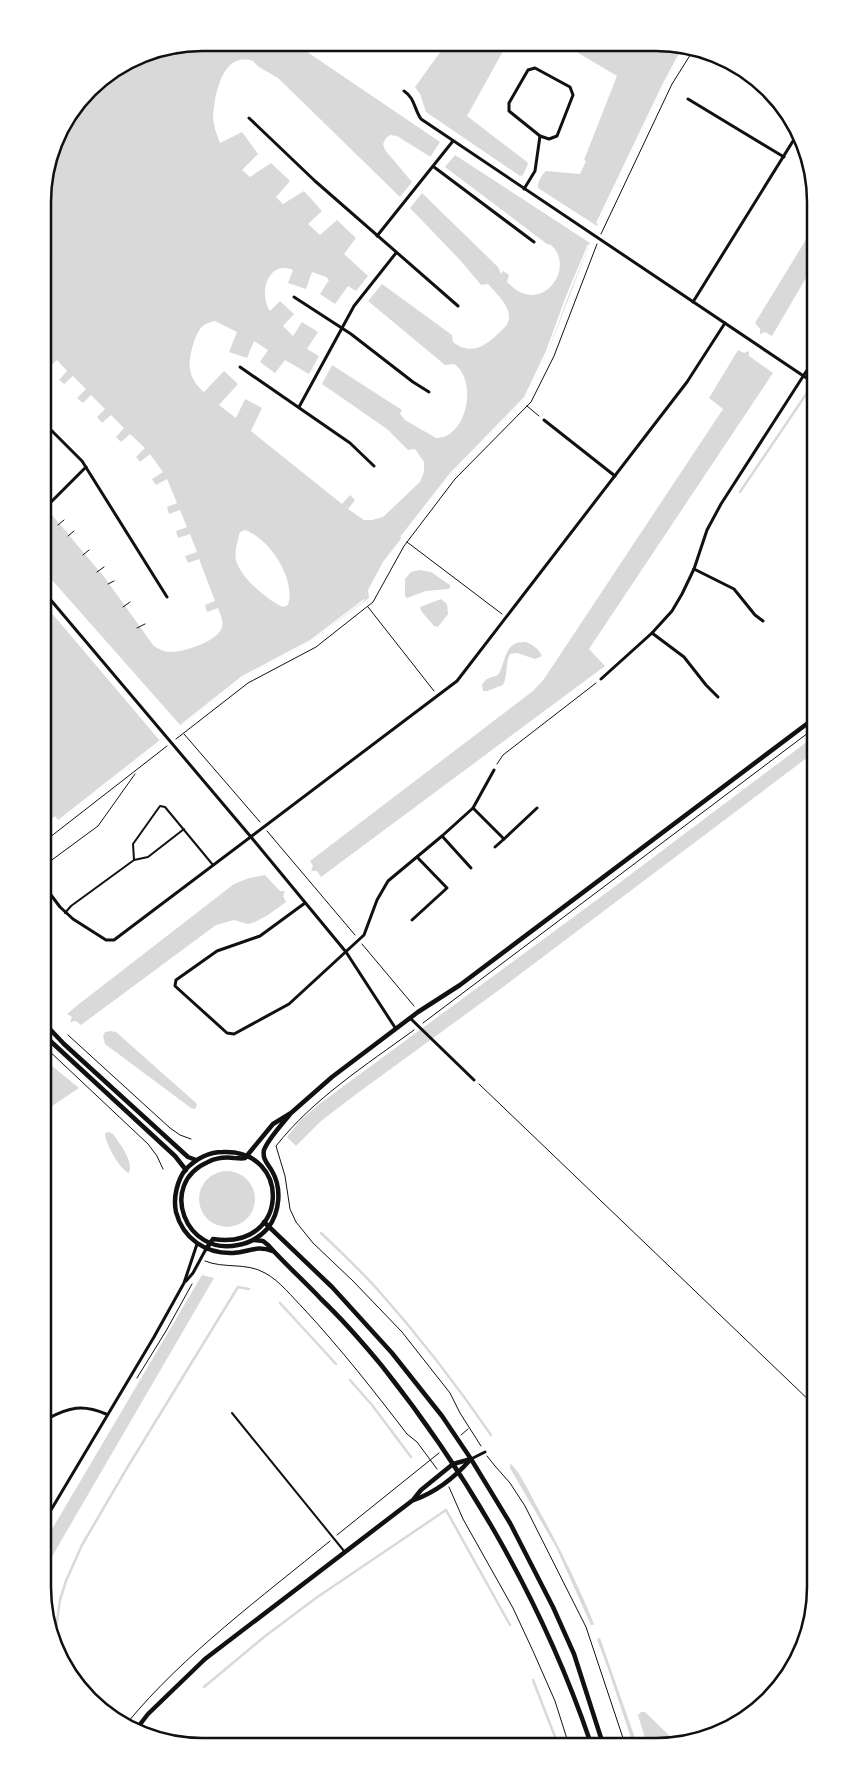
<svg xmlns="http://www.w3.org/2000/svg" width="858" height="1789" viewBox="0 0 858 1789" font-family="Rubik,sans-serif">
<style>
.water{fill:#d9d9d9;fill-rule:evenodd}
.pier{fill:#fff}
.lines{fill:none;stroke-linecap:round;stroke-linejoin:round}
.stream{stroke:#d9d9d9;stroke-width:2.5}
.path{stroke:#111;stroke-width:1}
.service{stroke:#111;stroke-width:2}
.minor{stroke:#111;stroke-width:3}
.tertiary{stroke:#111;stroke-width:4.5}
.secondary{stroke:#111;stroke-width:4.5}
.rim{fill:none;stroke:#111;stroke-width:2.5}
</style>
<rect width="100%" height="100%" fill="#fff"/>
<g class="water">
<path d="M202,43H294L440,142L431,156H429L397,136L390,135L386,138L383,144L385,150L412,182L400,197L278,78L259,67L253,61C227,53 219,81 215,100C214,108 212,116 214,124C215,131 218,137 220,143L242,132L258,154L242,170L250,177L271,163L290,181L276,197L283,204L304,191L322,211L308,224L320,235L337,220L356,238L344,254L368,276L356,291L348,286L335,304L320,294L329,280L326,277L312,272L306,289L288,283L293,270C268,259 258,294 270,311L280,301L294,314L283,326L293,336L302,322L318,332L307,349L319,356L309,374L285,360L275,373L260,362L268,350L254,341L247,358L229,352L237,332L215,321C211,322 207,323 204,325C195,331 188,359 190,369C191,378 197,386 204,392L224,371L238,384L219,405L236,418L245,399L262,408L251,431L342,504L350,495L355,500L348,509L364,520H372L383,517L420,482L424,472V462L415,449L408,450L387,429L322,384L332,365L402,410L400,414L405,420L436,438C466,439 479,381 454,364L445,365L368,301L382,284L452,335L453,342C471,356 486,346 500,332C504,328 510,323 509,316C509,305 495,292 488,284L481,285L460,260L410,208L422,193L498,267L501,274L503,271L509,275L507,282C511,285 515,290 520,292C548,306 574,266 551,245L547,244L445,167L455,155L590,243L548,352L525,398L451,474L383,562L368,590L369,598L311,641L243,678L181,726L44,571V522L52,515L105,578L153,645C158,649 164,652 171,652C184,652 219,641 222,627C224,621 220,614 218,608L207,612L205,605L215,601L199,559L188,563L185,556L197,552L190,534L178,538L176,531L187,527L180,510L169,514L167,507L177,503L167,479L156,485L152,479L163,472L150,454L140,462L136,457L145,448L130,434L121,442L116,437L124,428L111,415L102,423L97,417L105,409L91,395L83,403L77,398L86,389L73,376L64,384L59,380L67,371L57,360L48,368L43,364L51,354L43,347V192L59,132L97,82L141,55ZM245,530C270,539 296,579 288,605L283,607C268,601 239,576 236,560C234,551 238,541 240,532Z"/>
<polygon points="446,44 507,44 467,116 527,162 528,164 523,175 520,176 426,112 420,94 415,87"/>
<path d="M565,45L685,46L663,86L597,226L538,188C537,183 542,174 546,171L580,174L586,161L584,160L617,76Z"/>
<polygon points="810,233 810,271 772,336 765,332 760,334 760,329 755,323"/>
<polygon points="738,350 744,353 749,351 749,356 773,373 589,649 605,666 321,877 317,871 311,871 313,866 310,861 533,691 544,679 723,409 709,398"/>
<polygon points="419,570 431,572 450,585 450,588 448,589 426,591 407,598 405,596 405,579 411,572"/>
<polygon points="441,599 447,604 448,614 438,627 434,626 421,611 420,607"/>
<polygon points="44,604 161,742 45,832 45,716 47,708 45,699"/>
<path d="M526,642C532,644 539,649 542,656L535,659L517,653L510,654C505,664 508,675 503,685L487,691H483L482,685C486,677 491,678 498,675C507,661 503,641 526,642Z"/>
<polygon points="812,738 812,754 499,990 355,1095 321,1121 296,1146 287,1137 301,1120 318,1105 598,899"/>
<polygon points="265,875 280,891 285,891 283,896 286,902 268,915 255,922 248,924 234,920 216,925 81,1025 76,1021 70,1022 72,1017 67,1014 79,1004 234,884 249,878"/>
<polygon points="110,1031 116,1032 196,1103 197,1105 195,1109 191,1108 105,1044 103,1036 105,1032"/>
<polygon points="46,1061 79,1088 46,1110"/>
<path d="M109,1132L113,1134C120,1144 134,1161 129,1173C120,1170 105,1143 105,1133Z"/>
<circle cx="227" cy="1199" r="28"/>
<polygon points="202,1275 214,1278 54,1553 48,1565 48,1536"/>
<path d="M511,1464C521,1474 528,1490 535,1503C557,1542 577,1582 594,1624L593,1625H591L556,1547L510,1468V1465Z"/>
<polygon points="600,1638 636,1741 632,1741 608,1669 597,1639"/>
<polygon points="641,1712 645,1712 675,1741 646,1741 638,1715"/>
</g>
<g class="pier">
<polygon points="683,46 685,46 663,86 598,224 596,223 663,83"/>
<polygon points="588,244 589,245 568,297 548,352 525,398 451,474 402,538 400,537 450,473 524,397 546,351 566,296"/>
<polygon points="364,599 365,600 311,641 243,678 181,726 180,725 242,676 310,640"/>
<polygon points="160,740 161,742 49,829 46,824 55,816 58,820"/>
</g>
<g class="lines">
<g class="stream">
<polyline points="740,492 807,393 811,391"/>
<path d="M321,1233C340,1251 360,1270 378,1290C419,1336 456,1384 491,1435"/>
<polyline points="280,1303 336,1364"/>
<polyline points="350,1380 372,1405 411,1457"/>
<polyline points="54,1643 60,1600 66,1581 82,1545 127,1468 238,1287 249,1289"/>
<polyline points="533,1680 557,1742"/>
<polyline points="204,1687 264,1637 316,1598 446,1510 510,1625"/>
</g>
<g class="path">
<polyline points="601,234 672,84 694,49"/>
<polyline points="527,406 539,416"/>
<polyline points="58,525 64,520"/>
<polyline points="68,536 74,531"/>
<polyline points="407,542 502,614"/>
<polyline points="83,555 89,550"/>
<polyline points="97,572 104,567"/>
<polyline points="108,584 114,581"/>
<polyline points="123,607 130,602"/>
<polyline points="368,607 434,691"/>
<polyline points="137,628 145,624"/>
<polyline points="184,734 260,822"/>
<polyline points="176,739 248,683 316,647 373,602 404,546 455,479 531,402 554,356 597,244"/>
<polyline points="497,764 503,755 596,683"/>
<polyline points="267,831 355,935"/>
<polyline points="45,841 167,746"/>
<polyline points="45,865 98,826 135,774"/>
<polyline points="362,944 414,1006"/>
<polyline points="423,1023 812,730"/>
<path d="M414,1030C366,1065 313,1099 276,1146L285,1176L290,1209L296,1222L313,1243L353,1281L402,1332L450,1393L460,1413L481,1446"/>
<polyline points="68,1035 170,1128 180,1135 191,1139"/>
<polyline points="46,1048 148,1144 157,1156 163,1169"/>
<polyline points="479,1084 814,1405"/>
<path d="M205,1261C224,1269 246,1262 265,1273C280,1281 292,1297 304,1309C341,1349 374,1391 407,1434L417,1442L437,1469"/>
<polyline points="137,1378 166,1331 192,1284"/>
<polyline points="461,1435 468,1429"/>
<polyline points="487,1456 495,1466 510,1483 525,1506 586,1627 624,1741"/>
<polyline points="449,1487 463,1519 513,1608 533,1651 555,1701 568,1742"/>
<polyline points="48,1526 51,1520"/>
<polyline points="337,1535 439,1453"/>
<path d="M128,1722C183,1655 263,1596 330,1541"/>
</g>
<g class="service">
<polyline points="134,860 148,857 184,829"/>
<polyline points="65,913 71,906 134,860 133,844 160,806 165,807 213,865"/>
<polyline points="232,1413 344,1551"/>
</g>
<g class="minor">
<polygon points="535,68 570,87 573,95 557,136 549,139 540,136 509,111 509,103 528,70"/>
<path d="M404,91C415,98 414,109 421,119L811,381"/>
<polyline points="688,99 784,157"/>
<polyline points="249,118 315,181 458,306"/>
<polyline points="434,167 534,242"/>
<polyline points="524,189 535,171 540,136"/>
<polyline points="377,236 453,141"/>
<polyline points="294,297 351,334 413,382 429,392"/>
<polyline points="693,302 798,133"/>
<polyline points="240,367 350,443 374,466"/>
<polyline points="299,407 354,306 396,253"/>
<polyline points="544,420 615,476"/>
<polyline points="44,423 82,461 167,597"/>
<polyline points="44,509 86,467"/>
<polyline points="694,569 734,589 755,615 763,621"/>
<polyline points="44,592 251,837 346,952 396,1029"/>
<polyline points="652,633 684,657 706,685 718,697"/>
<polyline points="601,679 652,633 672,611 682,594 694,569 707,530 721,504 811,364"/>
<polyline points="473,808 504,839 495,847"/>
<polyline points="442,836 471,868"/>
<polyline points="504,839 537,808"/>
<polyline points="45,887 60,907 73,919 106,940 114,940 457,681 687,382 725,323"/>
<polyline points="305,903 260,936 217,951 176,980 175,986 227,1033 234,1034 289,1004 364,935 377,900 388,881 442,836 473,808 494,770"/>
<polyline points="412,920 447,888 417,857"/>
<polyline points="410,1018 474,1080"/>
<polyline points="186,1281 193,1273 206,1249"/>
<path d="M47,1419C69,1407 83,1404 106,1414"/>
<polyline points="471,1459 485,1452"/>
<polyline points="48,1515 154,1337 184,1283 197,1244"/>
</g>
<g class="tertiary">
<polyline points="46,1025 64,1044 188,1157 196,1160"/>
<polyline points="46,1037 175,1156 186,1170"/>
<polyline points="742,1721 746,1718"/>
</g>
<g class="secondary">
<path d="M291,1113C283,1123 268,1139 264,1150C262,1159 268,1164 272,1171C282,1188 280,1212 268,1228C260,1237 250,1243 238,1245C186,1257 157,1184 208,1162C216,1158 226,1157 234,1158C239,1158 241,1159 245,1158L273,1124L291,1113L332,1077L418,1012L460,985L812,720"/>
<polyline points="264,1222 332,1287 392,1353 442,1416 471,1459 510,1523 553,1607 574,1654 602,1741"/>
<path d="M254,1240L263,1241L268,1245C285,1264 304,1281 321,1299C343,1320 363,1343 382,1366C471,1478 544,1606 590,1741"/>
<path d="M206,1249L213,1239C290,1251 292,1149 223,1152C209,1152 196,1159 186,1169C177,1180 173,1198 176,1212C183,1239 206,1254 233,1253C250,1252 255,1245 273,1251"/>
<path d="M414,1500C436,1492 455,1477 470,1460"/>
<polyline points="138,1727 148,1714 205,1659 413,1500 421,1490 453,1464 471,1459"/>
</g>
</g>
<path d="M0 0H858V1789H0ZM202 51H656A151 151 0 0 1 807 202V1587A151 151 0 0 1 656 1738H202A151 151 0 0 1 51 1587V202A151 151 0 0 1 202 51Z" fill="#fff" fill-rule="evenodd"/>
<path class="rim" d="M202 51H656A151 151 0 0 1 807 202V1587A151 151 0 0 1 656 1738H202A151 151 0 0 1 51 1587V202A151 151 0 0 1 202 51Z"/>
</svg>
